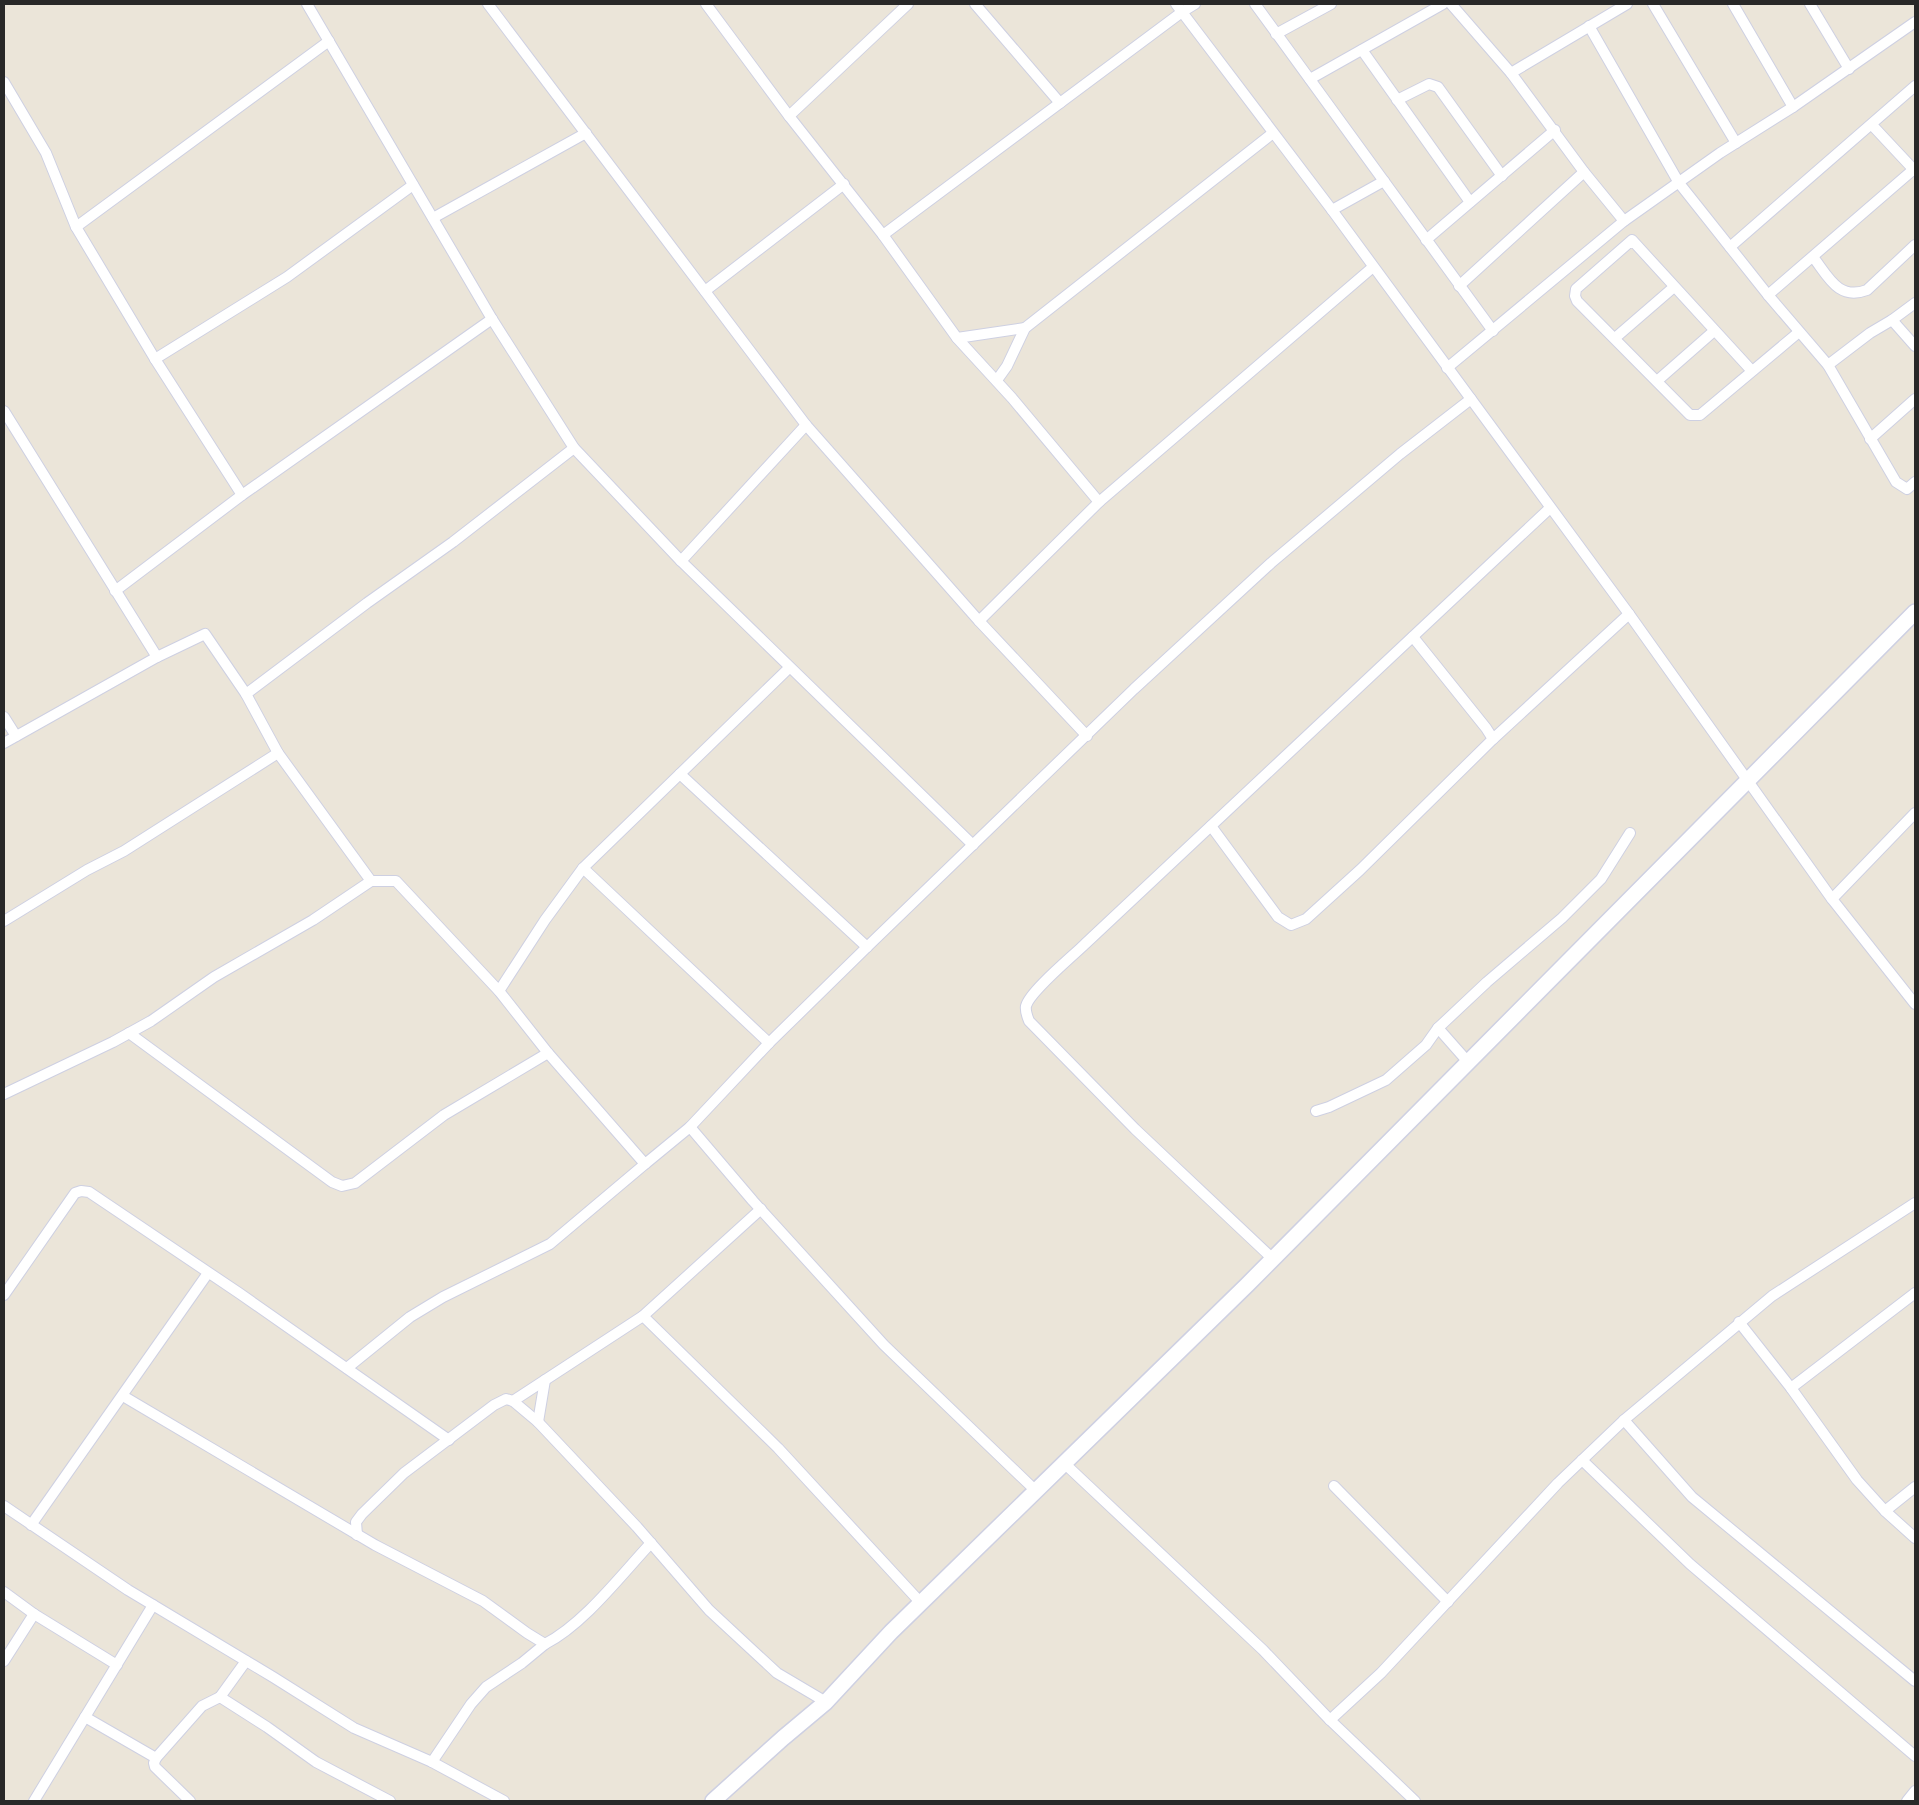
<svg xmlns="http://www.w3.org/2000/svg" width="1919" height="1805" viewBox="0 0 1919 1805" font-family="'Asap Condensed',sans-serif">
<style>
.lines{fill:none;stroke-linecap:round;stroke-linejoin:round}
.street-casing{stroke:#ced0e2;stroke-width:12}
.secondary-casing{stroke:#ced0e2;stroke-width:18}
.street{stroke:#fff;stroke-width:10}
.secondary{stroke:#fff;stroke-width:15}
</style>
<rect width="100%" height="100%" fill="#ebe5d9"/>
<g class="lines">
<defs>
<g id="street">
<polyline points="307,4 492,319 574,448 681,561 973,845"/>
<polyline points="488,4 806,425 979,621 1087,736"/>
<polyline points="706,4 789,116 883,235 957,338 1012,398 1099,502"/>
<polyline points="975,4 1060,103"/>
<polyline points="1195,4 1182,12 1332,210 1629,614 1832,899 1915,1004"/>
<polyline points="1255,4 1493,331"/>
<polyline points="1451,4 1511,73 1584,172 1624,221"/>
<polyline points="1653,4 1736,143"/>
<polyline points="1733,4 1793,107"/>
<polyline points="1810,4 1849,69"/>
<polyline points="1589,26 1679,183 1768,295 1828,365 1896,482 1907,489 1915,482"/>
<polyline points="1276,34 1331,4"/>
<polyline points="1362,50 1470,202"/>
<polyline points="1511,73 1627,4"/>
<polyline points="1310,79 1443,4"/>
<polyline points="4,82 46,153 76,227 155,359 242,495"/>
<polyline points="1397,100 1429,84 1438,87 1502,176"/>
<polyline points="789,116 908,4"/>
<polyline points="1872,125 1915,171"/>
<polyline points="1332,210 1384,181"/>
<polyline points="433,218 586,133"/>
<polyline points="76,227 329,41"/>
<polyline points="883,235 1182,12 1176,4"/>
<polyline points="1426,240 1555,130"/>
<polyline points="1730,247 1915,86"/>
<path d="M1813,257C1828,276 1838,301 1867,290L1915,245"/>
<polyline points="1459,286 1584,172"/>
<polyline points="705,291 844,184"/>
<polyline points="1768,295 1914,169"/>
<polyline points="1892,320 1915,346"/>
<polyline points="957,338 1025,328"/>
<polyline points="1615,338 1674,287"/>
<polyline points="155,359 287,277 413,185"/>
<polyline points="1828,365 1870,333 1892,320 1915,303"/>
<polyline points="1447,368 1624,221 1720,153 1793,107 1915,22"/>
<polyline points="1752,371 1632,240 1576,289 1575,296 1577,301 1690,415 1700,415 1799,332"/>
<polyline points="997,380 1007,366 1025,328 1273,133"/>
<polyline points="1657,381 1714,331"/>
<polyline points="4,411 157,657"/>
<polyline points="1870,439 1915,399"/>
<polyline points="681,561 806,425"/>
<polyline points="115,591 242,495 492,319"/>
<polyline points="979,621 1099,502 1373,267"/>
<polyline points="246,694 278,753 371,881 396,881 499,991 548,1053 645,1164 690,1127 769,1043 867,947 1134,689 1271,563 1400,454 1471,399"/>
<polyline points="4,717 16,736"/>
<polyline points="1493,739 1629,614"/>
<polyline points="4,743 157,657 205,634 246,694 367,603 453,542 574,448"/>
<polyline points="680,774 867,947"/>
<polyline points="1211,826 1278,917 1291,925 1306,919 1360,870 1493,739 1486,728 1413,637"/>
<polyline points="583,868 769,1043"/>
<polyline points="1832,899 1915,813"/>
<polyline points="4,921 87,870 124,851 278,753"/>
<polyline points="499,991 545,920 583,868 789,668"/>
<polyline points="1438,1028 1468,1062"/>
<polyline points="129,1033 332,1182 342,1186 355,1183 444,1115 548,1053"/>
<polyline points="4,1094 113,1042 151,1021 214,977 313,920 371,881"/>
<polyline points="1316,1111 1329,1107 1386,1080 1426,1045 1438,1028 1487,982 1562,918 1601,879 1630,833"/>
<polyline points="690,1127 753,1201 884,1345 1036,1491"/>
<path d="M1273,1259L1135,1129L1029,1021C1027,1016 1025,1011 1026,1006C1030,991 1073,956 1085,944L1550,508"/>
<polyline points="4,1295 75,1193 81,1191 89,1192 239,1293 449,1440"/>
<polyline points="643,1316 778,1448 921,1603"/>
<polyline points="1739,1322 1791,1388 1857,1480 1885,1511 1915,1538"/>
<polyline points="347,1368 410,1317 443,1297 550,1244 645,1164"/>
<polyline points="1791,1388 1915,1293"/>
<path d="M123,1396L375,1545L483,1601L527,1633L545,1644C584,1624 621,1575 651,1543"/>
<polyline points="513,1401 643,1316 761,1209"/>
<polyline points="1624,1420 1692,1497 1915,1681"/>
<polyline points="538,1422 545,1380"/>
<polyline points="1582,1460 1690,1564 1915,1756"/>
<polyline points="1064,1463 1263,1650 1330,1720 1415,1801"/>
<polyline points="1334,1486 1448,1602"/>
<polyline points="4,1506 128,1590 273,1677 354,1728 432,1762 504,1801"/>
<polyline points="1885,1511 1915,1487"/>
<polyline points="31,1525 208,1273"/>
<polyline points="357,1535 356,1522 362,1514 404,1473 494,1405 506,1399 513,1401 538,1422 637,1527 709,1610 777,1673 826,1702"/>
<polyline points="4,1592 34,1614 117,1665"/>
<polyline points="4,1661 34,1614"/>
<polyline points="220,1697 246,1661"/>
<polyline points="85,1717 156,1758 202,1706 220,1697 267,1727 316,1762 390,1801"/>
<polyline points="1330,1720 1381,1673 1558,1483 1624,1420 1772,1296 1915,1203"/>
<polyline points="156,1758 154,1763 155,1767 190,1801"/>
<polyline points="432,1762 471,1704 486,1687 522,1663 545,1644"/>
<polyline points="34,1801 153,1605"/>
<polyline points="1907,1801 1915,1791"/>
</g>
<polyline id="secondary" points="713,1801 783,1738 826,1702 891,1632 1247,1285 1915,612"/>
</defs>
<use href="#street" class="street-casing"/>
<use href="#secondary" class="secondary-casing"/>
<use href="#street" class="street"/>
<use href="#secondary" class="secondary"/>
</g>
<rect width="1919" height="1805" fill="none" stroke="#282828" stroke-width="10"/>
</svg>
